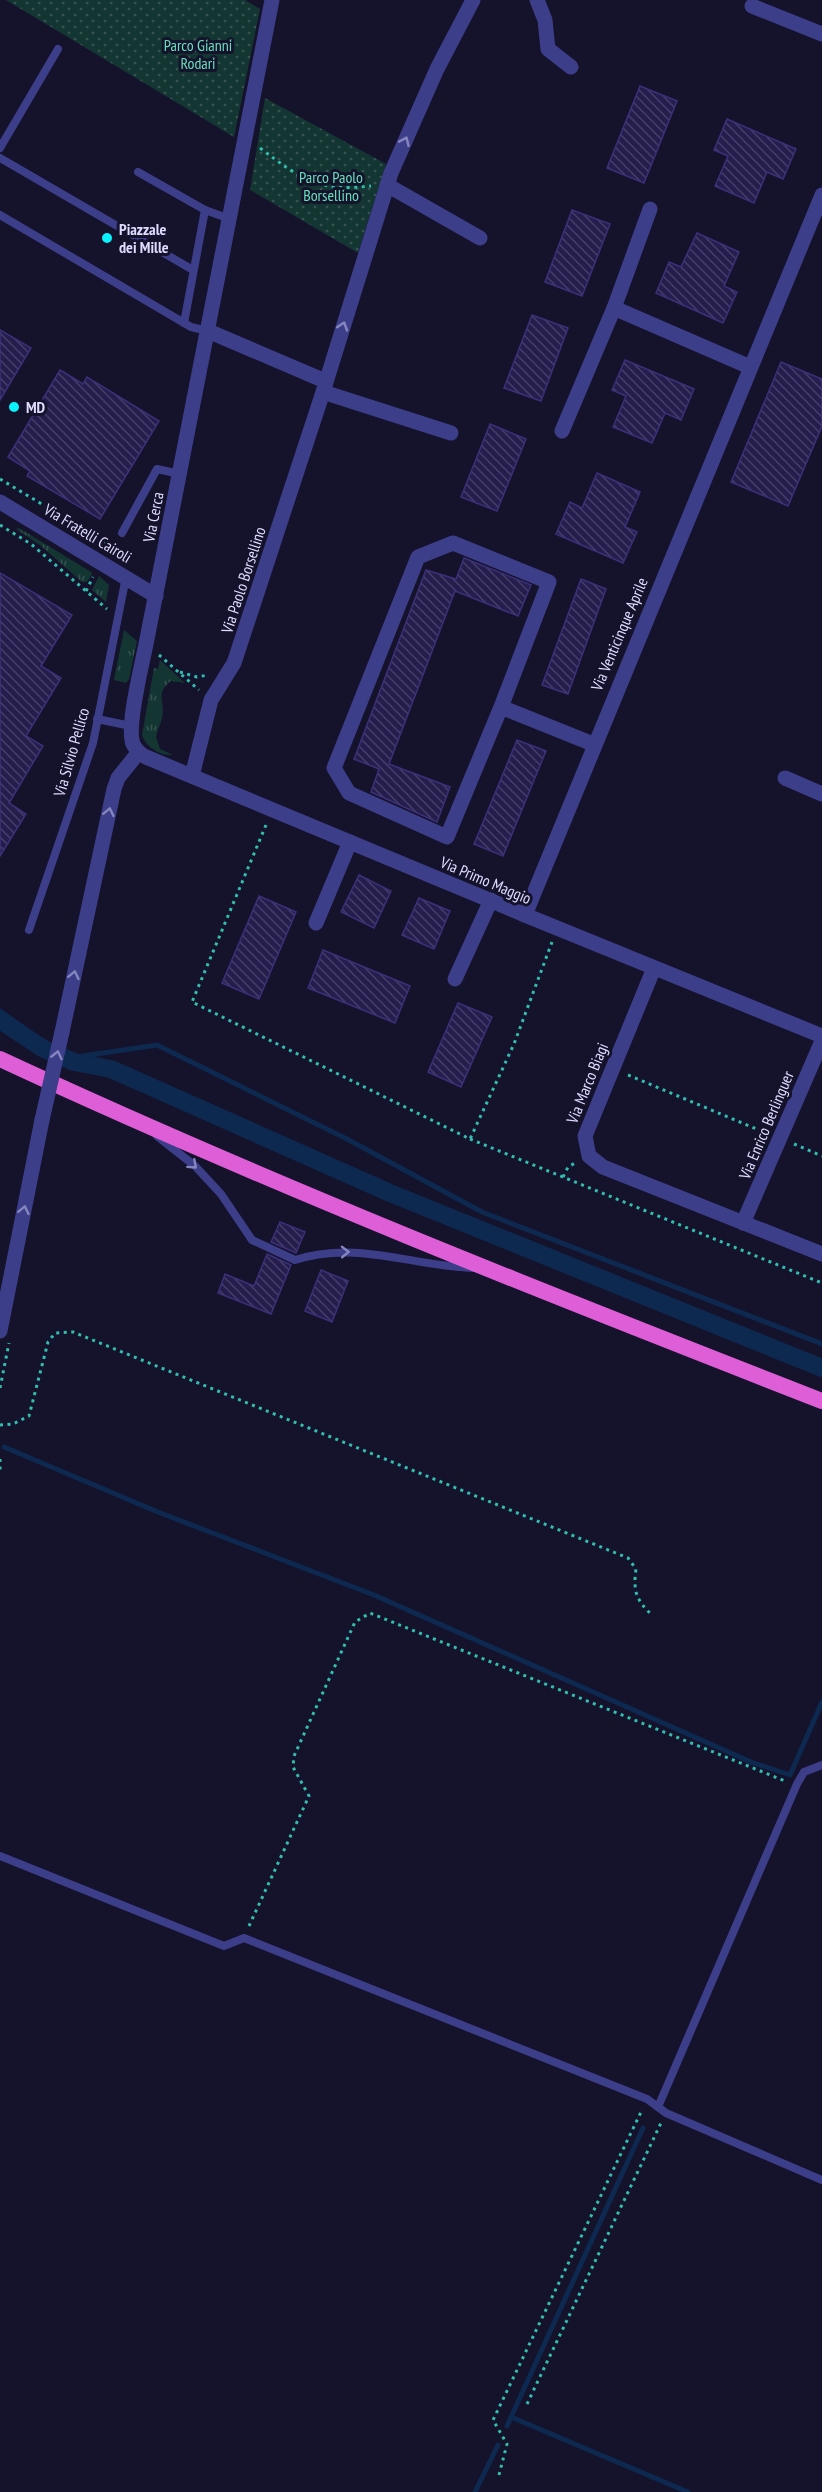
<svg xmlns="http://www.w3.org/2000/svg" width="822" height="2492" viewBox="0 0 822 2492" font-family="'PT Sans Narrow',sans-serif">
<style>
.grass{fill:url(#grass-tufts)}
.park{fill:url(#park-dots)}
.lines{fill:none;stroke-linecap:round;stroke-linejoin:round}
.stream{stroke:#0d294f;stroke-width:5}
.canal{stroke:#0d294f;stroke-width:18}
.building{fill:url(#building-back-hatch);stroke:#3b3079;stroke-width:1.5}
.path{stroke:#32beaf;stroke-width:3;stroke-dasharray:3 4.5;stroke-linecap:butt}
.service{stroke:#3d3e8a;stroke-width:8}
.minor{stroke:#3d3e8a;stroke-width:15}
.trunk{stroke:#de5ed7;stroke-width:16}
.minor-bridge{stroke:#3d3e8a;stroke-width:15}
.oneway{stroke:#8686bf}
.poi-dot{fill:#0af1fe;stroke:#15122c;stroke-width:2}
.labels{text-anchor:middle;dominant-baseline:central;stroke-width:6;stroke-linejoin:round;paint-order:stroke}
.park-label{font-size:16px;fill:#67e1bc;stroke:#15122c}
.poi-label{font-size:16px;font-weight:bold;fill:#dfddff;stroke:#15122c;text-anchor:start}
.street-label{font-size:16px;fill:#dfddff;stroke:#15122c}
</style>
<defs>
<pattern id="grass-tufts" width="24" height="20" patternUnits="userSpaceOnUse" patternTransform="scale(1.5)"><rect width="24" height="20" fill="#143633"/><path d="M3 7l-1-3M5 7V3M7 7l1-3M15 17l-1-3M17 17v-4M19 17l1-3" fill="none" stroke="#365352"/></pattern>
<pattern id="park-dots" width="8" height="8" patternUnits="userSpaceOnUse" patternTransform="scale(1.5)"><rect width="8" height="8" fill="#143633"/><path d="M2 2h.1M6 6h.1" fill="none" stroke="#365352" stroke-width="1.8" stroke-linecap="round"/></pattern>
<pattern id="building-back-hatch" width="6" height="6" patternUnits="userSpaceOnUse" patternTransform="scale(1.5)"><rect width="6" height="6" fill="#251e4d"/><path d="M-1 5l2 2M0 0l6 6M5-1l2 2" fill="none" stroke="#443e68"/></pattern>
</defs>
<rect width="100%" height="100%" fill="#15122c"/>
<g class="grass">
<polygon points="19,528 91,572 92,574 87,582 82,582 40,545 16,529"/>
<polygon points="99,576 109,585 106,602 92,590"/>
<polygon points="124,630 137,641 129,679 126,683 114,680"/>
<path d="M160,660L185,683L171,681C154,694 166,701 162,718C161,724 157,730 156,737L160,749L173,755C160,756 146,747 142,735L154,668L158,669Z"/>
</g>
<g class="park">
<polygon points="6,0 245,0 260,9 234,137"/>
<polygon points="265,98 386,164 358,253 250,190"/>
</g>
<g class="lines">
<g class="stream">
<polyline points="0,1011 40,1040 76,1057 157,1045 347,1139 482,1212 822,1344"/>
<polyline points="4,1447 158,1512 374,1595 751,1762 790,1775 822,1702"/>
<polyline points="511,2417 688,2492"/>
<polyline points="507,2426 643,2128"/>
<polyline points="475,2492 498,2445"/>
</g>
<polyline class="canal" points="0,1020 42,1048 74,1062 111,1069 390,1193 822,1368"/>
</g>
<g class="building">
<polygon points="640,86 677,101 644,183 607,168"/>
<polygon points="727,119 796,149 783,179 767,172 754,203 715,186 728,156 714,150"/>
<polygon points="572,210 610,224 582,296 545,282"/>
<polygon points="697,233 739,252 724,286 737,292 723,323 656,293 669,262 681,267"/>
<polygon points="532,315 568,328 541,401 504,388"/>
<polygon points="0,330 31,348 0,400"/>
<polygon points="625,360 694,389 681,420 665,413 652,443 613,427 626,396 612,390"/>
<polygon points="781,362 822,379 822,426 788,506 731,482"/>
<polygon points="60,370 83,384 87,377 159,421 100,519 27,476 30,471 8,457"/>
<polygon points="490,424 526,439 497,511 461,497"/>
<polygon points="597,473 640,492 625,527 637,532 623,563 556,534 570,502 582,508"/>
<polygon points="464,558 531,585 518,616 455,591 389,764 450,787 437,822 371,792 379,769 354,759 426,570 456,579"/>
<polygon points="0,573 72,615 41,666 61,678 26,736 43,746 9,803 26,814 0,856"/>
<polygon points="581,579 606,589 568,694 542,685"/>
<polygon points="517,740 546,751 503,856 474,844"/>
<polygon points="359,875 391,891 374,928 341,912"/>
<polygon points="259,896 296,912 259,999 222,983"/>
<polygon points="419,898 450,911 434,949 402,935"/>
<polygon points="323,950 410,986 395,1023 308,988"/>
<polygon points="458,1003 492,1017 461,1087 428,1072"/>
<polygon points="280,1222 305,1232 296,1253 271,1242"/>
<polygon points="267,1254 291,1265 271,1314 218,1293 225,1274 254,1286"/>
<polygon points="321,1270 348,1281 332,1322 305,1311"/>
</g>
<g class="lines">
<g class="path">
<path d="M260,148C301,179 317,192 371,186"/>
<polyline points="0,479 130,557 129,560"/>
<polyline points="0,525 31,544 107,609"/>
<polyline points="86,591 93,577"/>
<polyline points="159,655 199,690"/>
<polyline points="180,672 197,677 208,675"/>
<polyline points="266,825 192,1002 470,1139 514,1044 552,942"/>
<polyline points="628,1075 766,1133"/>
<polyline points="470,1139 822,1283"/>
<polyline points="794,1144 822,1156"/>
<polyline points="563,1177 568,1167 575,1163"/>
<polyline points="0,1388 9,1343"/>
<path d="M0,1425L13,1424L29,1416L48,1342L55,1333L73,1332L628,1558L636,1569C633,1591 636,1600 652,1615"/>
<polyline points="0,1459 0,1471"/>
<polyline points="249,1926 309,1796 293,1767 294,1756 355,1622 370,1613 785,1781"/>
<polyline points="527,2404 661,2123"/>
<polyline points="499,2475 507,2444 493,2420 641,2112"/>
</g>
<g class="service">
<polyline points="0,148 58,49"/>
<polyline points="0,158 193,270"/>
<polyline points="138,172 205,210 230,219"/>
<polyline points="0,215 191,327 208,331"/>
<polyline points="184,323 205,210"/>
<polyline points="122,533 157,469 180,474"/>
<polyline points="97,719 131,726"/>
<polyline points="29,930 93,743 126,577"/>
<path d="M157,1136L195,1166L221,1194L252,1240L295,1260C358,1240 411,1266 474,1268"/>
<polyline points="0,1856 224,1946 244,1938 647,2099 658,2107 797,1784 804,1772 822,1765"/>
<polyline points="658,2107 666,2113 822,2180"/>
</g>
<g class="minor">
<path d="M272,0L146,644C142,665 126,727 133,744C136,750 140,754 146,757L525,915L822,1036"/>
<polyline points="537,0 545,20 548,49 571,67"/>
<polyline points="752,6 822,34"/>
<polyline points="387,185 480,238"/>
<polyline points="614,308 750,367"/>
<polyline points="208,331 325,381"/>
<polyline points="323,392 451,433"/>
<polyline points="562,431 614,308 650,209"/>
<polyline points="0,502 156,596"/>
<polyline points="501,707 549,582 453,543 418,557 334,768 349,793 447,837 501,707 593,744"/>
<polyline points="192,776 211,700 234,663 323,392 391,173 437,69 473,0"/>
<polyline points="785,778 822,794"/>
<polyline points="525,915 822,195"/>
<polyline points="316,923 350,842"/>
<polyline points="654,968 585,1136 589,1156 603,1167 822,1254"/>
<polyline points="455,979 491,900"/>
<polyline points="62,1032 114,789 118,778 138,753"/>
<polyline points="743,1223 822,1041"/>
<polyline points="0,1331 42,1120"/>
</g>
<path class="trunk" d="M0,1059C269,1184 545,1293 822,1401"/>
<polyline class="minor-bridge" points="42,1120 62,1032"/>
</g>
<defs><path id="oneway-chevron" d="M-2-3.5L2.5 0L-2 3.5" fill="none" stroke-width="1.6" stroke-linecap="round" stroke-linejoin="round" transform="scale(1.5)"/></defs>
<g class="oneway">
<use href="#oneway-chevron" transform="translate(405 141) rotate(-66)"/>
<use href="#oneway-chevron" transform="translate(343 326) rotate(-72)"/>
<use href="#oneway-chevron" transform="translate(109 812) rotate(-78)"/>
<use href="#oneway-chevron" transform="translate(74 975) rotate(-78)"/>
<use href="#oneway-chevron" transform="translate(57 1055) rotate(-77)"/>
<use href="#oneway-chevron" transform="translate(193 1165) rotate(42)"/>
<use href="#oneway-chevron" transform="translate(24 1210) rotate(-78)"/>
<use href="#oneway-chevron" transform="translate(345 1252) rotate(-1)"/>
</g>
<g class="poi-dot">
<circle cx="107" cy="238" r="6"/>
<circle cx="14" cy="407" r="6"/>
</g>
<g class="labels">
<g class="park-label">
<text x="198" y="45">Parco Gianni<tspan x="198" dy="18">Rodari</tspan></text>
<text x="331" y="177">Parco Paolo<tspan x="331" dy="18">Borsellino</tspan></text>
</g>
<g class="poi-label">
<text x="119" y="229">Piazzale<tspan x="119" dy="18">dei Mille</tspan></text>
<text x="26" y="407">MD</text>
</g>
<g class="street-label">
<text transform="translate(153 517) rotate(-79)">Via Cerca</text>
<text transform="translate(88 533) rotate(31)">Via Fratelli Cairoli</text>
<text transform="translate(243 580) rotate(-72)">Via Paolo Borsellino</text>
<text transform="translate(619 634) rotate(-67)">Via Venticinque Aprile</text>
<text transform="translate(71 752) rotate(-74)">Via Silvio Pellico</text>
<text transform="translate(486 880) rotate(23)">Via Primo Maggio</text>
<text transform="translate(587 1083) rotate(-68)">Via Marco Biagi</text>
<text transform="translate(766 1125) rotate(-67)">Via Enrico Berlinguer</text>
</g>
</g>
</svg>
